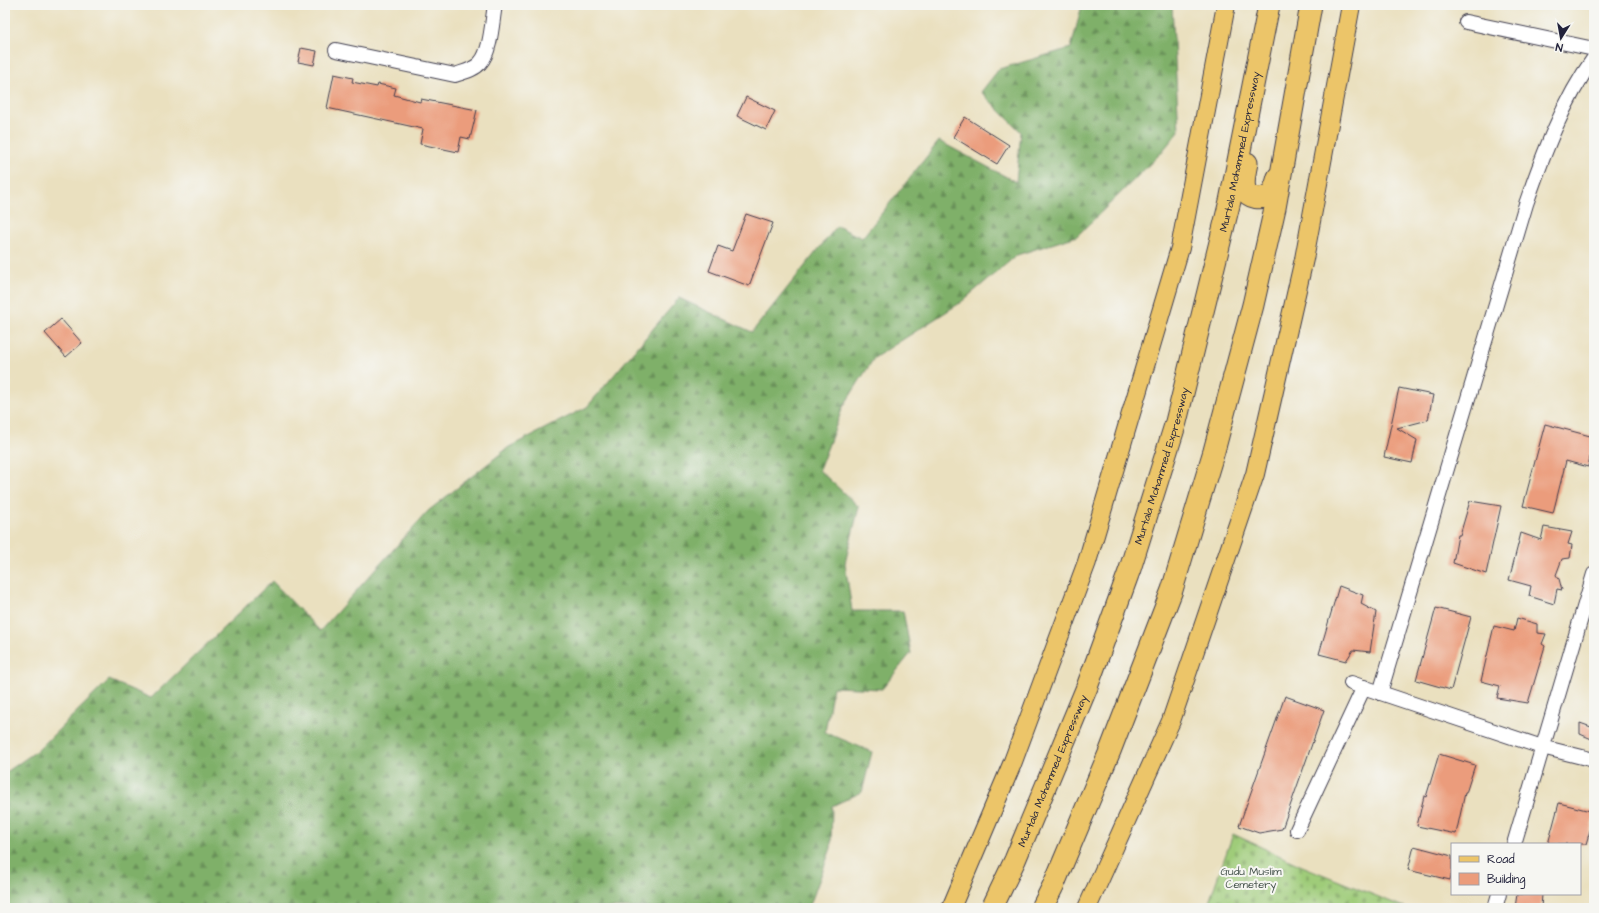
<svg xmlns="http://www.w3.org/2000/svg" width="1599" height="913" viewBox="0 0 1599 913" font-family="'Architects Daughter',sans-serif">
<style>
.forest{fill:url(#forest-firs);stroke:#506952}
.cemetery{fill:url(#cemetery-stones);stroke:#60775a}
.building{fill:#eb9c7b}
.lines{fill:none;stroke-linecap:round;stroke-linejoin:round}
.minor-casing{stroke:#403e4f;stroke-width:16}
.major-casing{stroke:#403e4f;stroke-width:20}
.highway-casing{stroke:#403e4f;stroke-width:23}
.minor{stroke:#fff;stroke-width:14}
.major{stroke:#ecc569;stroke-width:18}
.highway{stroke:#ecc569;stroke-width:21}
.labels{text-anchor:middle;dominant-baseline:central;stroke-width:4;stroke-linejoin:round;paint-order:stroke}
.street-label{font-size:11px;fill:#22223b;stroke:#f6f6f2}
.park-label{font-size:11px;fill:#48554e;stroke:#f6f6f2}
</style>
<defs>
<pattern id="forest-firs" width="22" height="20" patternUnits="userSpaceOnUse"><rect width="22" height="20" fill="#7fb069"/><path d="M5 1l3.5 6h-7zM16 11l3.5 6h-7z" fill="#688f58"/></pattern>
<pattern id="cemetery-stones" width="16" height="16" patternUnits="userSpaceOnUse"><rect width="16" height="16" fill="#9fcc79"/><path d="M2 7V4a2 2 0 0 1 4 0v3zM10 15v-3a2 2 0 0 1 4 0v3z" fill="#89af6a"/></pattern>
</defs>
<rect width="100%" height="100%" fill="#f6f6f2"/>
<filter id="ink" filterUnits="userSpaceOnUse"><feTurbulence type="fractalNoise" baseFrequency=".025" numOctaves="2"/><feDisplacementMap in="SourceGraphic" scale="8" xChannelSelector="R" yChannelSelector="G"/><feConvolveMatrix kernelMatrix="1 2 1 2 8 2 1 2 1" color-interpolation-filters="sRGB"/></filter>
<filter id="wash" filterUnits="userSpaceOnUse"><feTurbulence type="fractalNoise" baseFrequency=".012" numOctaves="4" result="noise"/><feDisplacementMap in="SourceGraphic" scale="16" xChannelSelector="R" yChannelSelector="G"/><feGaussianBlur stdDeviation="0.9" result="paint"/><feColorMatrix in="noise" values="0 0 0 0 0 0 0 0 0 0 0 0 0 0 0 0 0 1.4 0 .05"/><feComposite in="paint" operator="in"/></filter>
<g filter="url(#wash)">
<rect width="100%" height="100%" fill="#eae0bf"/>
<polygon class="forest" points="1082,5 1172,5 1179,131 1160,154 1077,236 1017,255 960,303 874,358 843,407 819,470 859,507 845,563 852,611 903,611 911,653 882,689 833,687 825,732 872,752 862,792 832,806 831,848 809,908 5,908 5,773 38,750 109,680 151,698 272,581 320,631 428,511 509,447 587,407 679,298 752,332 837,226 862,238 939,141 1016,182 1021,132 981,92 999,69 1071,48"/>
<polygon class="cemetery" points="1233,834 1302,866 1406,908 1207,908"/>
<g id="blocks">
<g class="building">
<polygon points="301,48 317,51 314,65 298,62"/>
<polygon points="334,74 353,78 352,82 377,87 378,84 396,88 394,95 420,102 421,99 477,110 470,139 461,137 458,152 420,144 423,129 327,108"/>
<polygon points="746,97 775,111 766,130 737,116"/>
<polygon points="965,117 1009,145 997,164 953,137"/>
<polygon points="746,214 773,223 749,286 709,271 718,246 732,251"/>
<polygon points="61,319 82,343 66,357 45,333"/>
<polygon points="1399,388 1433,395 1428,420 1397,428 1417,440 1412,463 1384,457"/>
<polygon points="1545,424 1594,437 1588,467 1566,461 1553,513 1523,506"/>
<polygon points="1470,501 1501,506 1486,574 1453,563 1458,535 1460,535"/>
<polygon points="1544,527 1572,532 1568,544 1572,545 1570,558 1562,559 1556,575 1559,579 1562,590 1557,589 1554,604 1529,596 1531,586 1509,580 1521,533 1541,540"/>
<polygon points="1339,586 1363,595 1361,604 1376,612 1370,652 1353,650 1346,661 1319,654"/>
<polygon points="1436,608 1471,617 1451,690 1416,680"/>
<polygon points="1517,618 1537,624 1537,633 1546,634 1542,644 1545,646 1528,703 1497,698 1500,686 1481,681 1494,626 1514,631"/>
<polygon points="1285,696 1324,710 1282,829 1259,833 1239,826"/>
<polygon points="1580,723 1594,728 1594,740 1580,734"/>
<polygon points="1439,754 1475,765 1466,793 1465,793 1456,834 1417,826 1424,796 1426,797"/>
<polygon points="1559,803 1594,812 1594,817 1586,844 1548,844"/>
<polygon points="1414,846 1452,856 1452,871 1450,880 1408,870"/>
<polygon points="1517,894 1542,894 1541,908 1515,908"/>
</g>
</g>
</g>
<g filter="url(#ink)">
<use href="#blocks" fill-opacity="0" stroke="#403e4f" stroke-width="1"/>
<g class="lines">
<defs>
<g id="minor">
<polyline points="1466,22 1594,49"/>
<path d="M336,50L455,75C463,72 474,70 480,63C491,52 492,21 495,5"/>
<polyline points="1351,683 1542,747 1594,760"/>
<path d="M1380,693L1526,204C1543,155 1563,101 1594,58"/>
<polyline points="1297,830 1364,687"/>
<polyline points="1514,844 1594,574"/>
<polyline points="1495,908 1499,894"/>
</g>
<g id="major">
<polyline points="951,908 1012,764 1087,562 1180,248 1226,5"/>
<polyline points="1087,908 1171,721 1255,474 1304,259 1351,5"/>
</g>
<g id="highway">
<path d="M1247,163C1245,172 1243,181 1245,189C1247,199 1263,200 1270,194C1275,190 1276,183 1278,177"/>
<path id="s1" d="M992,908L1015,860L1087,687L1130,569L1176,422L1230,201L1269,5"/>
<polyline points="1042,908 1054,884 1110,751 1172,590 1214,451 1253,305 1275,208 1311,5"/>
</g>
</defs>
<use href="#minor" class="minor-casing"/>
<use href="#major" class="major-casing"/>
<use href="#highway" class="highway-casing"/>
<use href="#minor" class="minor"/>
<use href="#major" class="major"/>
<use href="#highway" class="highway"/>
</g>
</g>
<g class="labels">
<g class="street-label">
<text stroke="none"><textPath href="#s1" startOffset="798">Murtala Mohammed Expressway</textPath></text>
<text stroke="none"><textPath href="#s1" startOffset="474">Murtala Mohammed Expressway</textPath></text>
<text stroke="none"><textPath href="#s1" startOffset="150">Murtala Mohammed Expressway</textPath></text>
</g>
<g class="park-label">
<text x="1251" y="871">Gudu Muslim<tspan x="1251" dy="13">Cemetery</tspan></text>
</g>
</g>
<rect width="1599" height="913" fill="none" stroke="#f6f6f2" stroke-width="20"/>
<rect x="1451" y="843" width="130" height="52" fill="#f6f6f2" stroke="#a1a1a9"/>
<rect x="1459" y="856" width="20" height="6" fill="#ecc569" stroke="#a1a1a9"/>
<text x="1487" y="863" font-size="12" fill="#22223b">Road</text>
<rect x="1459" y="873" width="20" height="12" fill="#eb9c7b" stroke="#a1a1a9"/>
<text x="1487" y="883" font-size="12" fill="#22223b">Building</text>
<g transform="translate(1561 38) rotate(191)" stroke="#f6f6f2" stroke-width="3" paint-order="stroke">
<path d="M0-3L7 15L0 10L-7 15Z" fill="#22223b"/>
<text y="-6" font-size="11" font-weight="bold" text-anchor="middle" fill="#22223b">N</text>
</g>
</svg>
